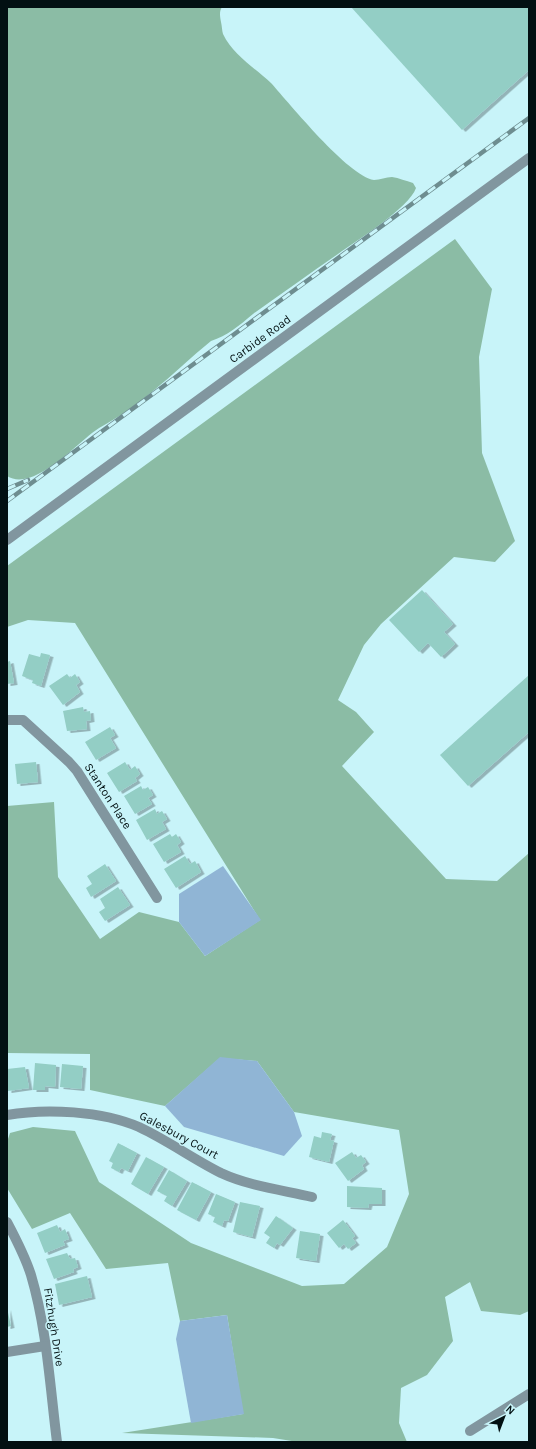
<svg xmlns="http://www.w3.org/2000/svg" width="536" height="1449" viewBox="0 0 536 1449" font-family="Karla,sans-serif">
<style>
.forest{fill:#8bbca5}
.water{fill:#90b5d5}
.building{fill:#93cec5;filter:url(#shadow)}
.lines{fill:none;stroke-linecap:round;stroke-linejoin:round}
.street{stroke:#81969f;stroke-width:10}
.rail-casing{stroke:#6e8d90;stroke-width:4.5}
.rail{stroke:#c8f4f9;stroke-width:3;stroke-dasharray:9;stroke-linecap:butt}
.labels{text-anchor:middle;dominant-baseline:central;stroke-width:3;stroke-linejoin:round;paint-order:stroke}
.street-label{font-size:12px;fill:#021012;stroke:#c8f4f9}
</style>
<defs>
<filter id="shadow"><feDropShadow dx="3.5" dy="2" stdDeviation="0" flood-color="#0004"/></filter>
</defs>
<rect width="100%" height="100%" fill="#c8f4f9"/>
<g class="forest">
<path d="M7,7H222C219,12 220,16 221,22C222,26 222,31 223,34C233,55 255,68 271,83C290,104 348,176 374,180C380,180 386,177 392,177C399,178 406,181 413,183L416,188C409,208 356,241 338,254C309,274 281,294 253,314C240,325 227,336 211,341C191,357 173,375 153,391C143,399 132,408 121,415C112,421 101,426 92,433C74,447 32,492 7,476Z"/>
<polygon points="455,239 492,289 479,357 482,453 515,541 495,562 454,557 381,624 364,645 338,700 356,712 374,732 342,766 446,879 497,881 529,853 529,1311 520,1315 481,1311 470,1282 445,1297 453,1341 427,1375 401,1388 399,1423 407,1442 298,1442 273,1438 122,1433 243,1414 227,1315 180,1321 168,1263 106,1269 70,1213 32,1229 7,1188 7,1142 10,1133 33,1127 75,1131 99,1182 191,1243 302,1286 344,1284 387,1247 409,1194 399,1130 294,1112 257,1061 220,1058 165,1106 90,1090 90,1054 7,1053 7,806 54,802 58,877 100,939 139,912 179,922 205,956 260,920 75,623 28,620 7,627 7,566"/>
</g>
<g class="water">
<polygon points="223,866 261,920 205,956 179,922 179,894"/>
<polygon points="220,1057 257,1061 294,1112 302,1136 284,1156 184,1127 165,1106"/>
<polygon points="227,1315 244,1414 191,1423 176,1339 180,1321"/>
</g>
<g class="building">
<polygon points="351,7 529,7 529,70 462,130"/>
<polygon points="422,590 453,624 444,632 455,644 441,657 428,643 419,652 389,620"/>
<polygon points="41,653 50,655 41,686 32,683 33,680 22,676 29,654 40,657"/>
<polygon points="10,661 14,683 7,684 7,662"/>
<polygon points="67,674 70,678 75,674 80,682 76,685 80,692 63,705 49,686"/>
<polygon points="529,675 529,732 468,786 440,755"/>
<polygon points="83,707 84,712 90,711 91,720 86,721 87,729 67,731 63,711"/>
<polygon points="110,727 115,735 110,738 116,748 96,760 85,742"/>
<polygon points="36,762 38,782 17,784 15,764"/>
<polygon points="125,762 130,770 135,766 140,774 135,778 137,781 119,792 107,773"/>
<polygon points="141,786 143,790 148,787 153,795 148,798 152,804 135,814 124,796"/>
<polygon points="155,809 157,814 162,811 167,819 162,822 166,829 147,840 136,820"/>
<polygon points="170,834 172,837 176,834 181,842 177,845 181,852 164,862 153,844"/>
<polygon points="185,856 190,864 195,861 201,872 176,888 164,869"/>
<polygon points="105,864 116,881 91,897 86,888 92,884 87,876"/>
<polygon points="118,887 130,905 105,921 99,912 105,908 100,899"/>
<polygon points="35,1063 56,1065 55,1087 45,1086 45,1090 33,1090"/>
<polygon points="62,1064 83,1066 81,1089 60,1087"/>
<polygon points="25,1067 29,1088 8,1091 7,1069"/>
<polygon points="322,1132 332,1134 330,1140 334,1141 329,1162 309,1157 314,1136 321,1138"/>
<polygon points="118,1143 137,1153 128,1171 121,1168 119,1172 111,1168 113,1163 109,1161"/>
<polygon points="352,1152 356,1158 361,1155 366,1162 362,1165 364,1169 348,1181 335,1163"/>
<polygon points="146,1157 164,1167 148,1194 131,1184"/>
<polygon points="169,1170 187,1181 172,1206 164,1201 167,1196 157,1191"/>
<polygon points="192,1182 211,1192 196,1220 177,1210"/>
<polygon points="347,1186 382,1188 382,1204 369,1204 368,1208 347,1207"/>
<polygon points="216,1194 235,1202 228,1221 224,1220 222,1226 213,1222 215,1217 208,1214"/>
<polygon points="240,1202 260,1206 252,1237 233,1232"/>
<polygon points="276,1216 293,1228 280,1245 277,1243 274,1248 266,1243 270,1237 264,1233"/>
<polygon points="343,1220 355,1236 352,1238 356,1243 348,1249 344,1244 339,1248 327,1233"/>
<polygon points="57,1225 60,1232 65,1229 69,1239 63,1241 65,1245 45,1253 37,1233"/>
<polygon points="300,1231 320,1234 316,1261 296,1258"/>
<polygon points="67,1253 70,1259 75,1258 78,1267 73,1269 74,1272 54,1279 46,1259"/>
<polygon points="87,1276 92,1297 59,1305 55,1284"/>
<polygon points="7,1308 11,1326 7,1327"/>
</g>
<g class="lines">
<g class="street">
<polyline points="7,540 529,158"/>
<polyline points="7,720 23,720 69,762 77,771 157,898"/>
<path d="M7,1115C46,1108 102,1111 139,1127C167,1140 193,1159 221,1173C249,1186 282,1190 312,1197"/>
<path d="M7,1222C16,1239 25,1256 31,1275C47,1329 50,1387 57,1442"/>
<polyline points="7,1352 45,1346"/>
<polyline points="470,1431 529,1394"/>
</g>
<defs>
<g id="rail">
<polyline points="7,489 28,480"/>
<polyline points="7,501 529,118"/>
</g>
</defs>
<use href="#rail" class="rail-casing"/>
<use href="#rail" class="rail"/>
</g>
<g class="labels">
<g class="street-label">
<text transform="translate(260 339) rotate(-36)">Carbide Road</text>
<text transform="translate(108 796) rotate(57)">Stanton Place</text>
<text transform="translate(179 1135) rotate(28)">Galesbury Court</text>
<text transform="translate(54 1327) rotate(81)">Fitzhugh Drive</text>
</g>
</g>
<rect width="536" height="1449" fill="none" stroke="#021012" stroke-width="16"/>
<g transform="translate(504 1417) rotate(42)" stroke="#c8f4f9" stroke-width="3" paint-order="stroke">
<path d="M0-3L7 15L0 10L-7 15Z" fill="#021012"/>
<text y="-6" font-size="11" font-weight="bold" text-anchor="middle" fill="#021012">N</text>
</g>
</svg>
